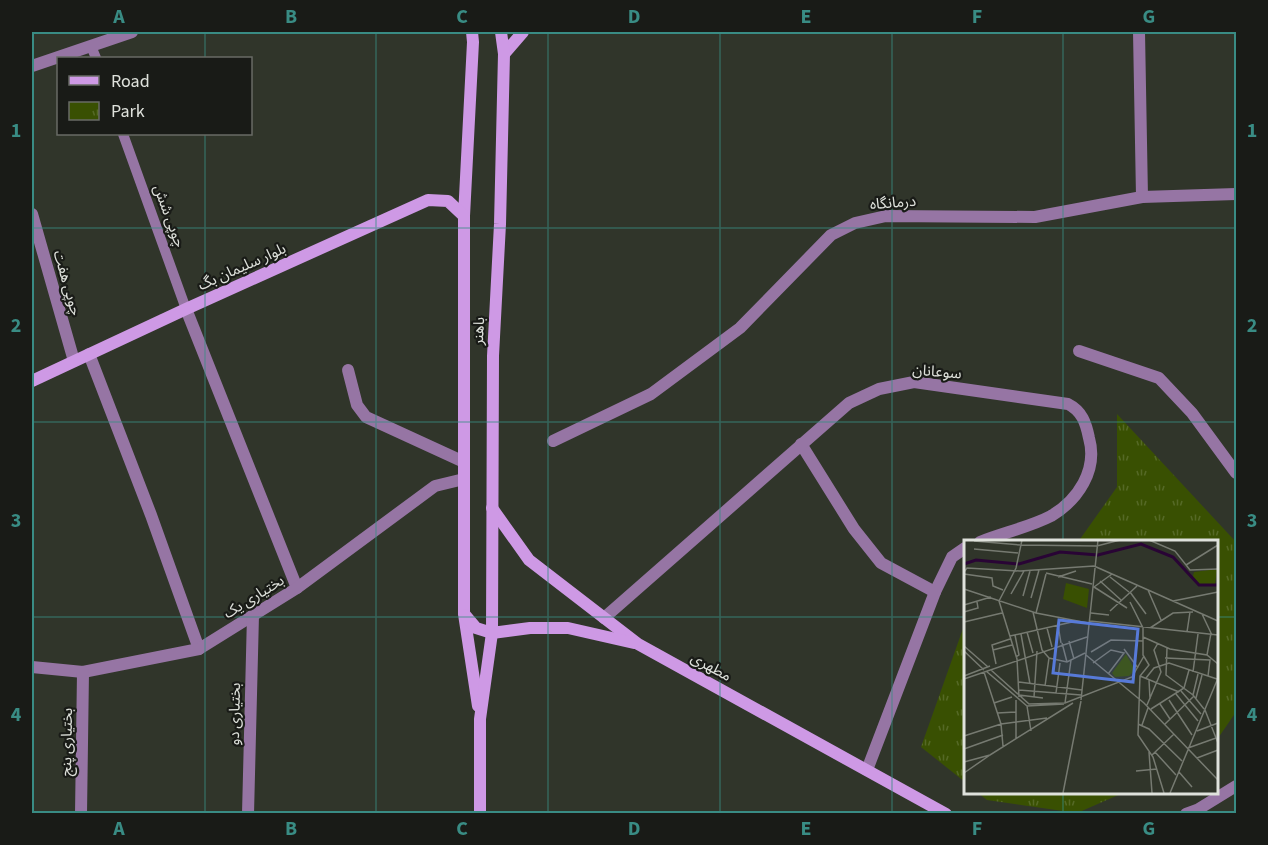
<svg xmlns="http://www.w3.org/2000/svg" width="1268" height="845" viewBox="0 0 1268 845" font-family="'Source Sans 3','Noto Sans Arabic',sans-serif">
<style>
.park{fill:url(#park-tufts)}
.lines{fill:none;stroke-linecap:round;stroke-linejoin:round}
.lane{stroke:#9675a4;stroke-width:10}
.street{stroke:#9675a4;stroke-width:12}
.secondary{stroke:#ce99e5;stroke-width:12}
.grid{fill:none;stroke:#398c84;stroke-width:1.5;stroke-opacity:0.55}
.labels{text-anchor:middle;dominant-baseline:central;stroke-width:4.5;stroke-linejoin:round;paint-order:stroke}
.street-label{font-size:15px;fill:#dfe2dc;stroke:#191b17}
.inset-river{fill:none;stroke:#290435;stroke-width:3}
.inset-road{fill:none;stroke:#767a71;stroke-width:1.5}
.view{fill:#577ad9;fill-opacity:0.15;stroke:#577ad9;stroke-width:3}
.inset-edge{fill:none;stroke:#dfe2dc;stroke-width:3}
.neatline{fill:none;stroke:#398c84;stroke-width:2}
.grid-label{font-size:20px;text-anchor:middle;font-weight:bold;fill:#398c84}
</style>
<defs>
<pattern id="park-tufts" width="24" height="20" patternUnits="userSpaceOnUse" patternTransform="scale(1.5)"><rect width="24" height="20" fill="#395002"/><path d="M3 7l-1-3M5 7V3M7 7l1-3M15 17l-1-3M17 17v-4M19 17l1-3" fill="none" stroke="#556926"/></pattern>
</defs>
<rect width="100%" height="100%" fill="#30352a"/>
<g class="park">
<polygon points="1117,414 1236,542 1236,712 1216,741 1216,542 1078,542 1117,487"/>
<polygon points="965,623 965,782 921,747"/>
<polygon points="978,793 1123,793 1077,813 987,800"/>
</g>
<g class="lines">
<g class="lane">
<polyline points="91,46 96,58"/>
<polyline points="123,134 186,309"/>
</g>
<g class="street">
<polyline points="1139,32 1142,197"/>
<polyline points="32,66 132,32"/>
<polyline points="32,214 74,361"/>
<polyline points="186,309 297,588"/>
<polyline points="1079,351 1159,378 1192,413 1236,473"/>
<polyline points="89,354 151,515 199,649"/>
<polyline points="348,370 357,405 366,417 464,462"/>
<polyline points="553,441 651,394 740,328 831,235 855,223 886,216 1035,217 1142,197 1236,194"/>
<polyline points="801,444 854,529 881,563 935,592"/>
<path d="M604,618L849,403L879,389L914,382L1068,404C1082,411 1086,423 1089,438C1098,470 1078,500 1051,516C1030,527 1002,533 980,542"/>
<polyline points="32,667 83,672 199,649 297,588 435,486 464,479"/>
<polyline points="867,770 935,592 952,557 965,548"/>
<polyline points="81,814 83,672"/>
<polyline points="248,814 253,615"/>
<polyline points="1186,814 1197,810 1236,786"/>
</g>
<g class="secondary">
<polyline points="472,32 473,42 464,216 464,614 478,706"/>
<polyline points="504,54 523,32"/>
<polyline points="32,381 186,309 428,200 448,201 464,216"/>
<polyline points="492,508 529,560 638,644 946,814"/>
<polyline points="465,615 476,628 492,633 530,628 568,628 634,643"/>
<polyline points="480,814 480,719 492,633 493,356 500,224 504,54 501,32"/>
</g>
</g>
<path class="grid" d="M205,32V58M376,32V814M548,32V814M720,32V814M892,32V814M1063,32V542M205,134V814M32,228H1236M32,422H1236M32,617H965M1216,617H1236M1063,792V814"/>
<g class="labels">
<g class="street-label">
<text transform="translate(893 203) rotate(-4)">درمانگاه</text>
<text transform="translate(169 216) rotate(70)">چوپی شش</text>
<text transform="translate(242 267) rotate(-24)">بلوار سلیمان بگ</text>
<text transform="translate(67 283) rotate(74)">چوپی هفت</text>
<text transform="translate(479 331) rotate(-87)">باهنر</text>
<text transform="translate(937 372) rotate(5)">سوعانان</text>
<text transform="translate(254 597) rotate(-32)">بختیاری یک</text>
<text transform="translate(711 667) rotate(29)">مطهری</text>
<text transform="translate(235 714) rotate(-89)">بختیاری دو</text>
<text transform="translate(67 742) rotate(-89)">بختیاری پنج</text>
</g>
</g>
<g transform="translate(964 540)">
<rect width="254" height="254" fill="#30352a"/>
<path d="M253,29L251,45L235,44L229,36L230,32ZM102,43L125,49L123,68L99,59ZM162,114L171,130L165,136L151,137L148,133Z" fill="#395002"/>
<path class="inset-river" d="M0,24L12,20L55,24L96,12L134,15L177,4L209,17L235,45H254"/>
<path class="inset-road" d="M185,0L211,11L226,30L254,29M10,1L56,5M57,5L133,6L156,0M10,9L54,13M222,25L254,5M130,26L254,81M0,32L3,28L56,31L130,26M82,33L128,44M0,34L28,38L29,46L39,50M94,37L112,31M146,37L165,52M136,41L157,60M130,47L163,68M130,47L148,34M0,49L72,73L124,83M184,50L197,80M166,52L182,74M47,54L60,31M59,56L66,31M67,58L75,30M209,61L254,52M166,62L179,88V115L185,125L176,136L174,195L189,217L200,253M0,65L27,57M146,71L173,46M0,72L14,68L13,62M69,72L78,110L85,118L103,122L121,113M72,73L82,34M127,73L145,75M238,74L247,93L243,115M126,81L254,95M0,82L38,73M94,85L97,103M83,88L88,107M186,88L209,73L229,72M63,92L69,113M223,92L226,72M57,94L66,144M51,95L55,115L52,117M46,96L108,82M179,97L206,109L243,115L254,124M105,101L110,119M98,103L103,122M0,106L24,127M203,108L202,135L229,155L240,169M160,109L174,128M29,110L48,105M0,111L20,130M127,112L147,100L179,101M122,115L180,163L254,240M201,118L246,120L244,136M129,123L147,110L160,113L144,134M32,124L28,105L46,99M27,130L65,164L101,163L168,137L180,116M22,131L63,166L100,164M20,132L37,184L39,206M229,132L234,94M0,136L26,126M176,136L215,152M182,138L190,128L205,123L253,139M0,139L123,97M185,140L186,159M55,142L118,150M81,146L85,118M55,150L117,155M217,151L237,174M92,153L96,123M212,154L234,181M55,155L79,158M229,155L234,134M55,157L53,119L35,61L52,28L58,0M70,157L73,111M232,158L238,135M117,160L134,0M205,160L228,195M30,163L48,157M101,163L107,120M196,164L206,179M183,165L197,132L190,110L194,103M63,166L67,191M187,169L220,148L225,130M241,170L254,203M33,173L52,172M174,184L185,189L218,221M201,184L230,156M178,185L184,168M233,191L254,183M0,196L37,184L83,178M52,199V160M224,208L252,198M0,209L39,195M185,212L188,253M191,212L212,235M188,215L210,194M233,218L254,210M0,222L26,215L109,163M172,231L193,229M215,232L228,247M0,233L26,215M99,253L117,161M206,253L254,138"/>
<path class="view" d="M95,80L174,89L169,142L89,133Z"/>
<rect width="254" height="254" class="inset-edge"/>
</g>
<rect width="1268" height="845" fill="none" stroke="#191b17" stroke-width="66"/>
<rect x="57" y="57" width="195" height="78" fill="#191b17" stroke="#686b66" stroke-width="1.5"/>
<rect x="69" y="76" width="30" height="9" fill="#ce99e5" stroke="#686b66" stroke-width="1.5"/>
<text x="111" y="87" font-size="18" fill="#dfe2dc">Road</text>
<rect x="69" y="102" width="30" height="18" fill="url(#park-tufts)" stroke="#686b66" stroke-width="1.5"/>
<text x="111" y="117" font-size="18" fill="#dfe2dc">Park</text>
<rect x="33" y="33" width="1202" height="779" class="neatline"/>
<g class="grid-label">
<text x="119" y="23">A</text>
<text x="291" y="23">B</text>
<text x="462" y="23">C</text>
<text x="634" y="23">D</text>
<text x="806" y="23">E</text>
<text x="977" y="23">F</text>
<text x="1149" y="23">G</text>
<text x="16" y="137">1</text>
<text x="1252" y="137">1</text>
<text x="16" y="332">2</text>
<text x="1252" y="332">2</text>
<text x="16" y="527">3</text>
<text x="1252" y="527">3</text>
<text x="16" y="721">4</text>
<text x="1252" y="721">4</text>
<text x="119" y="835">A</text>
<text x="291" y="835">B</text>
<text x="462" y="835">C</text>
<text x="634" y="835">D</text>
<text x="806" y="835">E</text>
<text x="977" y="835">F</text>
<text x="1149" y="835">G</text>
</g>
</svg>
